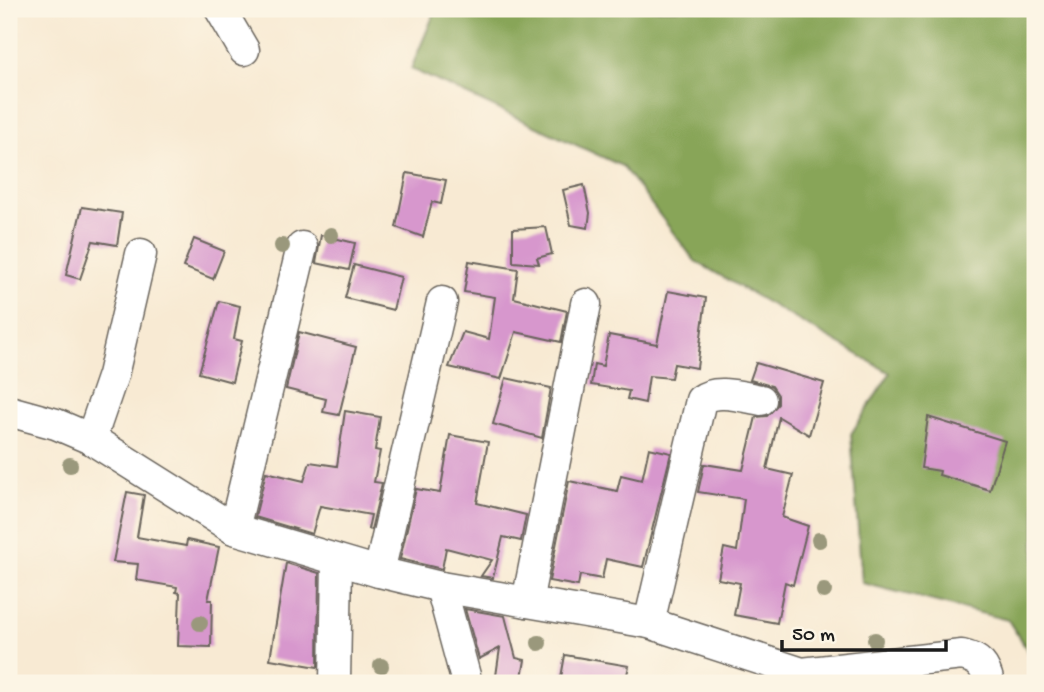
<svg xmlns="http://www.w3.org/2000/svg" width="1044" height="692" viewBox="0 0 1044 692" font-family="'Gochi Hand',sans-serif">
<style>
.forest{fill:#88a558;stroke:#52603a;stroke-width:2}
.building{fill:#d797cd}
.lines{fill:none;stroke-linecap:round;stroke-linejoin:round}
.minor-casing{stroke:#69645c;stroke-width:33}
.minor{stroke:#fff;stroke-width:30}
.tree{fill:#9a987c}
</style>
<rect width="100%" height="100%" fill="#fcf5e5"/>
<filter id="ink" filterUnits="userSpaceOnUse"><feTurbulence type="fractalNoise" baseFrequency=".0143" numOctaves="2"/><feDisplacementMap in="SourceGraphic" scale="14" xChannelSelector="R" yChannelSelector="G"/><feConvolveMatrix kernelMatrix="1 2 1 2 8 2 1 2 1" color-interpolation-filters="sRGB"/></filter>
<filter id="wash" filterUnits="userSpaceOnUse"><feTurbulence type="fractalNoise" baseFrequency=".00686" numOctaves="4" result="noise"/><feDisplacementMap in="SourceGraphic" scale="28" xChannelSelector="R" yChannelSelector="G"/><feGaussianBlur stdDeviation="1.57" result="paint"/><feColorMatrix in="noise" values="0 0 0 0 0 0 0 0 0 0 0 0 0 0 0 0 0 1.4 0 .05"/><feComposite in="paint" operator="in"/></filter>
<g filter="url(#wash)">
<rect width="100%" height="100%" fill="#f8ead3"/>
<polygon class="forest" points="436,9 1035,9 1035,662 1008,620 862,583 851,434 890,373 695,261 622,166 411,69"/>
<g id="blocks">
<g class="building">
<polygon points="407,173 446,180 441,204 432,202 423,237 396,227"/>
<polygon points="584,185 590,213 588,228 571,225 563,190"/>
<polygon points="82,207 122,213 117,245 93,241 80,279 66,275"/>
<polygon points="546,227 552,254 537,258 539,264 513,262 513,229"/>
<polygon points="321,235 355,243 349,270 316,263"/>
<polygon points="194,239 224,251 213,279 183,267"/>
<polygon points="469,261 518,269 514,298 567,311 561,342 516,332 501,379 449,367 463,332 489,339 495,297 464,292"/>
<polygon points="354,265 401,277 393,310 345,298"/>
<polygon points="668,291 706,298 697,368 674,364 671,378 649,376 645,403 627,399 629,391 591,385 594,364 603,366 609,335 657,344"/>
<polygon points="219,301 240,306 234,339 242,341 232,382 199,373"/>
<polygon points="299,332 356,347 339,415 323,412 326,399 286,389"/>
<polygon points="756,363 824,383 809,435 779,417 767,469 793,475 782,517 808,526 793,585 785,582 777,623 734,615 740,583 718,579 724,548 737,551 744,499 698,492 704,464 743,470 756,417 767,416 778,404 778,395 772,386 750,380"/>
<polygon points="506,378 551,388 542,438 493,424"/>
<polygon points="345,411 380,417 375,450 380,451 374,482 382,483 371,530 368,529 371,515 320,506 312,534 255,517 266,472 304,481 310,462 337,466"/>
<polygon points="928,417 1005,441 990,490 939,475 940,471 921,468"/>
<polygon points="450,435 488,442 477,503 526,515 521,541 503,537 493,578 481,576 492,560 446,548 442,569 400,559 416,489 440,493"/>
<polygon points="649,448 671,453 643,567 606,559 602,579 580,575 578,586 549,581 569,481 617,491 621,475 642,480"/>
<polygon points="127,492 144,495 137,537 186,546 187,540 219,547 208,600 212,600 211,647 178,646 180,593 176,592 177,587 136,580 138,564 113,562"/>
<polygon points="286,563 319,573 318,667 270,659"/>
<polygon points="465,609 505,616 516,658 525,660 521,683 495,683 500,648 479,659"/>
<polygon points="565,655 629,666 625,683 560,683"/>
</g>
</g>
</g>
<g filter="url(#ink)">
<use href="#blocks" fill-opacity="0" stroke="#69645c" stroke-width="2"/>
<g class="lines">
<defs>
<g id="minor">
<polyline points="220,9 244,50"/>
<path d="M9,411L56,424L91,439L234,529L379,572L441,587L649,623L802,673L962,655C980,659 985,666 989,683"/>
<polyline points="91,439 113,375 141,254"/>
<polyline points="234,529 302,247"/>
<polyline points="379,572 442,302"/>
<polyline points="441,587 467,683"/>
<polyline points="527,602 586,304"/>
<path d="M649,623L701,400C716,388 743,397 761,400"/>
<polyline points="335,683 337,560"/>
</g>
</defs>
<use href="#minor" class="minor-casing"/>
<use href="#minor" class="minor"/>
</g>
<g class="tree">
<circle cx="331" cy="235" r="8"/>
<circle cx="282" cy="246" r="8"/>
<circle cx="70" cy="465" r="8"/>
<circle cx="819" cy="540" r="8"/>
<circle cx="824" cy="591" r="8"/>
<circle cx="200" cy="623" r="8"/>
<circle cx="875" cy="640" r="8"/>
<circle cx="539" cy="643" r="8"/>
<circle cx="381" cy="666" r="8"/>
</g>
</g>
<rect width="1044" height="692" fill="none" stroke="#fcf5e5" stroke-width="35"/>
<path d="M782 640v10h164v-10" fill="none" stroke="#1c1c1c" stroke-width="3.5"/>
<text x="792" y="640" font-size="21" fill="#1c1c1c" stroke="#fcf5e5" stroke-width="5" paint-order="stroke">50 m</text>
</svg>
